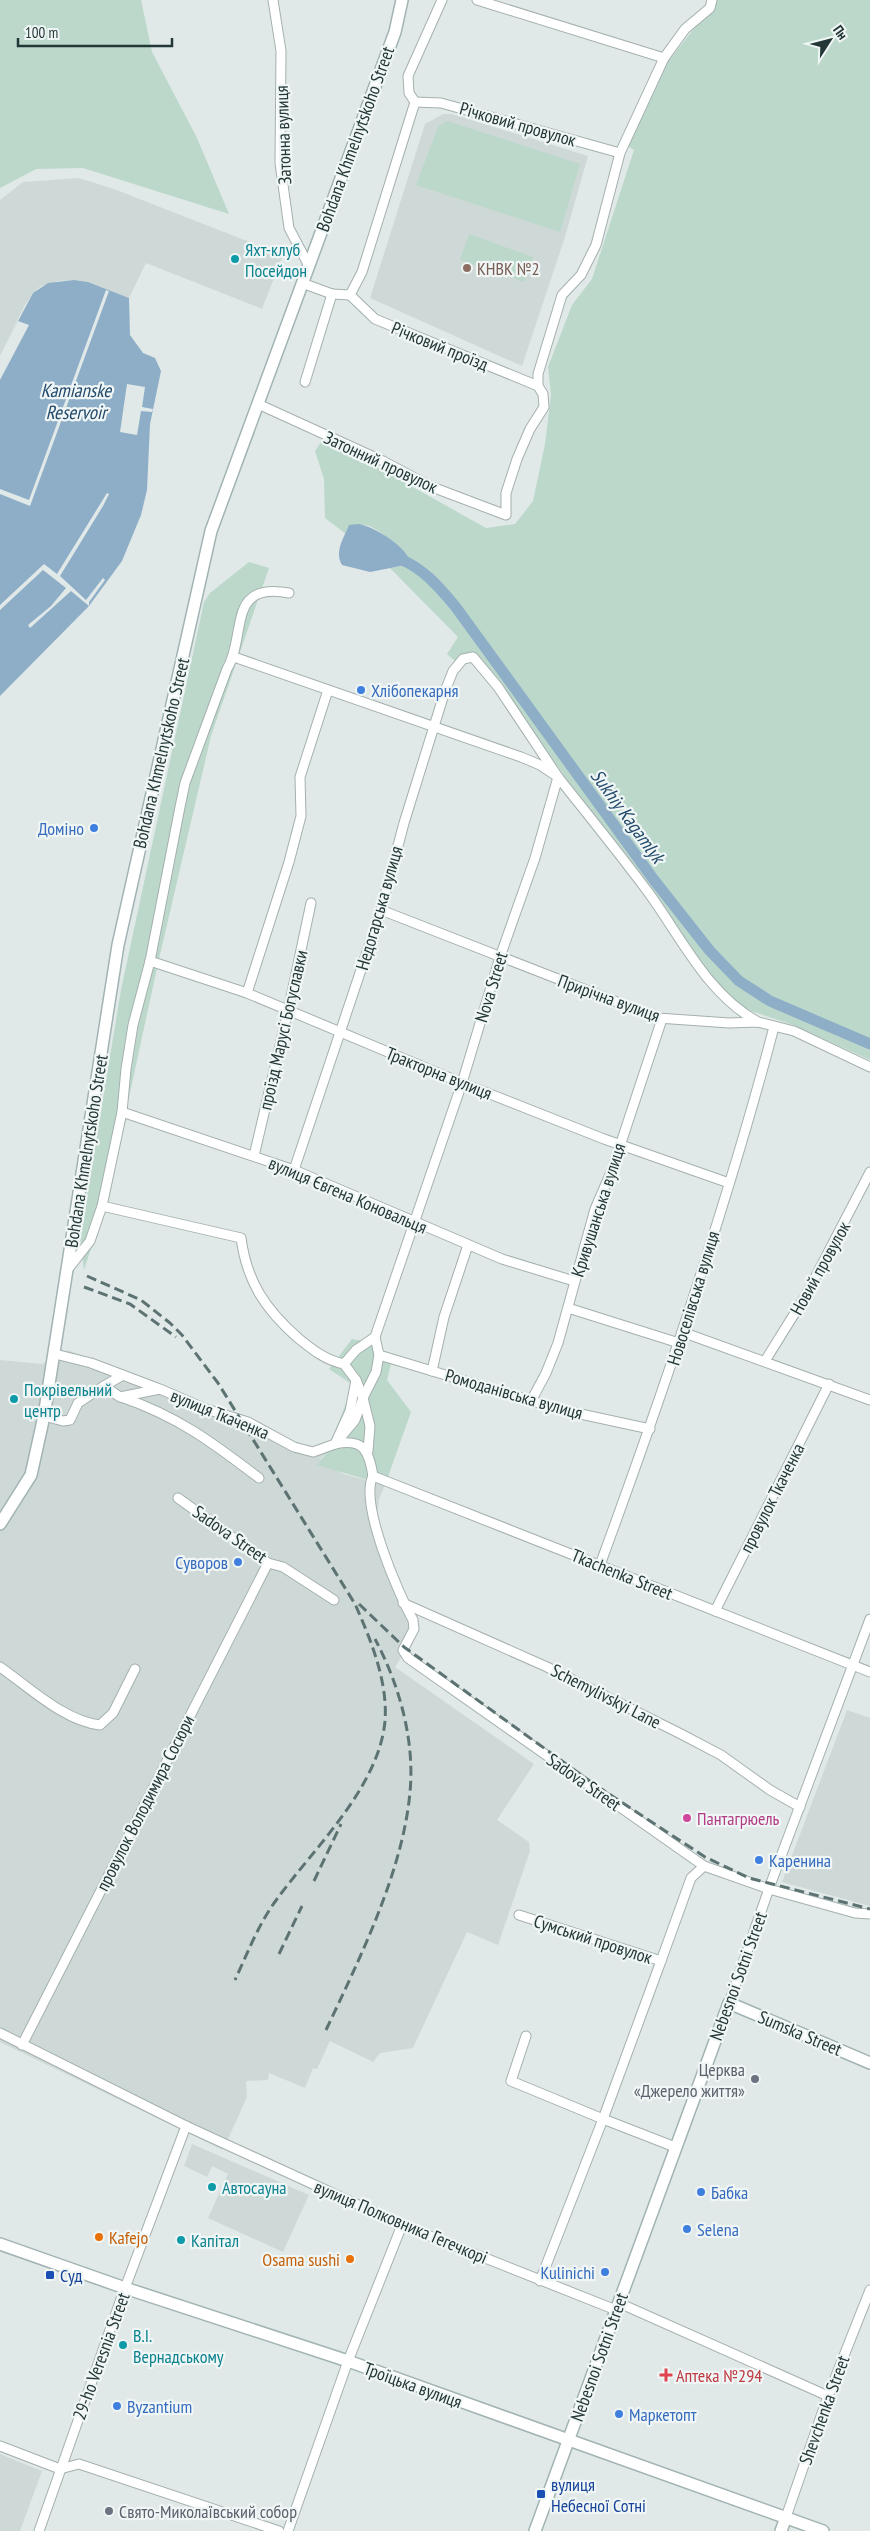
<svg xmlns="http://www.w3.org/2000/svg" width="870" height="2531" viewBox="0 0 870 2531" font-family="'PT Sans Narrow',sans-serif">
<style>
.built{fill:#ced9d7}
.green{fill:#bbd8cb}
.water{fill:#8eaec8}
.pier{fill:#e0e9e8}
.lines{fill:none;stroke-linecap:round;stroke-linejoin:round}
.canal{stroke:#8eaec8;stroke-width:11}
.street-casing{stroke:#a4b0af;stroke-width:11}
.secondary-casing{stroke:#a1b3b2;stroke-width:14}
.street{stroke:#fff;stroke-width:9}
.secondary{stroke:#fff;stroke-width:11}
.rail{stroke:#5d7373;stroke-width:3;stroke-dasharray:10 5;stroke-linecap:butt}
.culture-dot{fill:#0f9aa8;stroke:#f0f6f5;stroke-width:2}
.education-dot{fill:#8d6e63;stroke:#f0f6f5;stroke-width:2}
.shop-dot{fill:#3f7fe0;stroke:#f0f6f5;stroke-width:2}
.hotel-dot{fill:#d1479c;stroke:#f0f6f5;stroke-width:2}
.worship-dot{fill:#6b7280;stroke:#f0f6f5;stroke-width:2}
.food-dot{fill:#e8710a;stroke:#f0f6f5;stroke-width:2}
.transit-dot{fill:#1a4fb4;stroke:#f0f6f5;stroke-width:2}
.health-dot{fill:#e0444e;stroke:#f0f6f5;stroke-width:2}
.labels{text-anchor:middle;dominant-baseline:central;stroke-width:4.5;stroke-linejoin:round;paint-order:stroke}
.street-label{font-size:18px;fill:#233737;stroke:#f0f6f5}
.culture-label{font-size:18px;fill:#0d838f;stroke:#f0f6f5;text-anchor:start}
.education-label{font-size:18px;fill:#785e54;stroke:#f0f6f5;text-anchor:start}
.shop-label{font-size:18px;fill:#366cbe;stroke:#f0f6f5;text-anchor:start}
.hotel-label{font-size:18px;fill:#b23c85;stroke:#f0f6f5;text-anchor:start}
.worship-label{font-size:18px;fill:#5b616d;stroke:#f0f6f5;text-anchor:end}
.food-label{font-size:18px;fill:#c56008;stroke:#f0f6f5;text-anchor:start}
.transit-label{font-size:18px;fill:#164399;stroke:#f0f6f5;text-anchor:start}
.health-label{font-size:18px;fill:#be3a42;stroke:#f0f6f5;text-anchor:start}
.water-label{font-size:19px;font-style:italic;fill:#244b6c;stroke:#f0f6f5}
</style>
<rect width="100%" height="100%" fill="#e0e9e8"/>
<g class="built">
<polygon points="443,114 452,114 588,156 565,237 522,366 370,298 425,124"/>
<polygon points="79,178 114,189 283,255 262,309 146,263 129,298 88,282 74,280 58,281 41,286 33,293 25,305 0,355 0,200 23,182"/>
<polygon points="68,1350 197,1402 245,1416 293,1441 327,1452 320,1459 343,1474 385,1485 379,1499 377,1519 391,1569 405,1601 419,1624 417,1633 395,1667 534,1764 497,1820 529,1842 530,1851 498,1945 467,1932 413,2048 380,2053 373,2062 330,2041 317,2069 313,2068 305,2088 269,2073 268,2080 246,2081 247,2097 223,2150 0,2042 0,1360 42,1364"/>
<polygon points="847,1710 870,1718 870,1906 782,1882"/>
<polygon points="192,2144 309,2195 283,2252 208,2218 228,2174 212,2166 207,2177 184,2166"/>
<polygon points="0,2454 42,2471 20,2531 0,2531"/>
</g>
<g class="green">
<polygon points="0,0 141,0 152,52 197,138 229,214 83,168 36,169 0,188"/>
<path d="M710,0H870V1060L793,1025L751,1011L732,999L699,960L663,906L598,822L475,653L465,655L455,661L447,654L458,637L390,568L410,565C412,552 381,531 369,526C364,524 356,525 350,525L346,534L325,518L324,479L315,451L321,442L329,440L486,528L515,524L533,501L545,444L551,395L548,367L572,305L592,279L634,150L628,146L666,64L700,21Z"/>
<polygon points="447,121 580,164 560,232 416,185 438,127"/>
<polygon points="469,234 533,257 524,282 460,260"/>
<polygon points="249,562 269,568 211,736 159,959 106,1203 84,1270 80,1237 121,990 204,602 210,593"/>
<polygon points="352,1339 363,1341 393,1356 387,1380 411,1412 385,1485 317,1465 327,1452 353,1385 329,1369"/>
</g>
<g class="water">
<polygon points="74,280 88,282 129,298 130,335 143,353 155,358 161,371 150,424 147,490 141,515 122,561 89,606 0,696 0,355 33,293 48,283"/>
<path d="M359,524C375,527 408,547 411,564L370,572L342,565C334,551 344,538 349,525Z"/>
</g>
<g class="pier">
<polygon points="106,290 109,291 30,506 0,494 0,489 29,500"/>
<polygon points="18,321 29,325 0,380 0,355"/>
<polygon points="127,384 145,387 142,407 153,409 152,412 141,411 137,435 120,432"/>
<polygon points="107,493 109,494 103,506 60,576 86,600 103,578 105,580 89,602 89,606 71,591 30,628 28,625 51,606 66,588 43,570 0,610 0,605 44,564 57,574"/>
</g>
<g class="lines">
<path class="canal" d="M400,559C424,569 439,587 455,606L654,880L710,951L739,981L770,1001L870,1044"/>
<defs>
<g id="street">
<polyline points="273,0 281,51 280,163 289,228 309,266"/>
<polyline points="477,0 664,58"/>
<polyline points="415,102 441,103 620,153"/>
<polyline points="302,283 332,294"/>
<polyline points="350,295 375,319 538,386"/>
<polyline points="305,382 332,294 350,295 362,272 415,102 409,93 408,76 442,0"/>
<polyline points="258,404 383,461 432,487 506,515 506,493 517,459 530,429 544,407 543,394 538,386 538,374 562,295 581,275 596,245 620,153 664,58 685,29 710,8 712,0"/>
<path d="M234,657L521,757L540,765L558,777C588,815 619,853 648,892C681,937 707,994 758,1022"/>
<polyline points="381,910 658,1018 729,1023 758,1022 794,1031 870,1067"/>
<polyline points="150,961 247,993 462,1083 604,1139 729,1183"/>
<polyline points="247,993 289,862 301,816 300,777 328,690"/>
<polyline points="122,1112 294,1170 502,1259 574,1281"/>
<polyline points="254,1156 288,1011 311,903"/>
<path d="M294,1170L381,910L404,823L445,691L453,671L463,659L473,657L498,687L558,777L535,858L500,957L462,1083L375,1337L356,1350L344,1364L356,1380L363,1398L355,1420L335,1444C364,1438 369,1451 373,1476"/>
<path d="M102,1206L241,1238C247,1282 265,1309 298,1338C313,1350 325,1360 344,1364"/>
<path d="M68,1269L90,1241L102,1206L122,1112L126,1069L133,1025L150,961L180,807L185,783L227,669C247,636 226,581 289,593"/>
<polyline points="568,1308 679,1343"/>
<polyline points="682,1332 870,1400"/>
<polyline points="55,1354 91,1363 157,1388"/>
<polyline points="379,1355 562,1410 650,1429"/>
<polyline points="765,1361 806,1295 870,1172"/>
<polyline points="432,1371 444,1317 468,1245"/>
<polyline points="104,1386 123,1375"/>
<path d="M121,1397C177,1416 212,1442 259,1478"/>
<polyline points="531,1401 546,1373 558,1343 595,1209 612,1170 662,1019"/>
<polyline points="44,1416 63,1421 70,1420 78,1403 104,1386 120,1397 160,1389 206,1409 248,1422 294,1447 313,1452 335,1444 350,1411 356,1380"/>
<polyline points="368,1451 370,1426 363,1398 376,1372 379,1355 375,1337"/>
<path d="M373,1476C359,1503 398,1593 413,1620L414,1629L403,1650L408,1658L704,1866L769,1889L855,1913L870,1914"/>
<polyline points="373,1476 870,1672"/>
<polyline points="178,1498 268,1563 283,1567 334,1600"/>
<path d="M600,1565C665,1388 726,1209 774,1027"/>
<polyline points="403,1603 547,1667 681,1734 721,1755 770,1790 800,1807"/>
<polyline points="715,1611 829,1384"/>
<path d="M0,1667C29,1687 64,1721 100,1725L113,1713L135,1669"/>
<polyline points="519,1915 661,1961 603,2119 675,2147"/>
<polyline points="661,1961 691,1878 704,1866"/>
<polyline points="729,2003 771,1883 870,1619"/>
<polyline points="0,2033 186,2126 402,2225 616,2310"/>
<polyline points="526,2036 511,2081 603,2119 540,2281"/>
<polyline points="22,2045 268,1563"/>
<polyline points="619,2303 828,2396"/>
<polyline points="0,2446 60,2469 79,2464 279,2531"/>
<polyline points="786,2517 828,2396 870,2290"/>
<polyline points="39,2531 122,2296 186,2126"/>
<polyline points="288,2531 348,2361 402,2225"/>
</g>
<g id="secondary">
<polyline points="0,1524 31,1475 44,1416 118,945 211,531 395,32 402,0"/>
<polyline points="0,2244 125,2288 348,2361 823,2531"/>
<polyline points="535,2531 729,2003 870,2063"/>
<polyline points="781,2531 786,2517"/>
</g>
</defs>
<use href="#street" class="street-casing"/>
<use href="#secondary" class="secondary-casing"/>
<use href="#street" class="street"/>
<use href="#secondary" class="secondary"/>
<g class="rail">
<path d="M87,1276L141,1300L170,1323L182,1335L218,1383L355,1604C371,1640 388,1682 385,1721C379,1787 314,1848 277,1899C259,1923 248,1952 235,1980"/>
<polyline points="84,1287 130,1304 176,1337"/>
<polyline points="359,1604 404,1647 591,1782 705,1857 749,1878 870,1909"/>
<polyline points="314,1881 341,1824"/>
<polyline points="279,1954 302,1906"/>
<path d="M326,2030C360,1958 403,1871 410,1792C415,1740 399,1684 375,1639"/>
</g>
</g>
<g class="culture-dot">
<circle cx="235" cy="259" r="5"/>
<circle cx="14" cy="1399" r="5"/>
<circle cx="212" cy="2187" r="5"/>
<circle cx="181" cy="2240" r="5"/>
<circle cx="123" cy="2345" r="5"/>
</g>
<circle class="education-dot" cx="467" cy="268" r="5"/>
<g class="shop-dot">
<circle cx="361" cy="690" r="5"/>
<circle cx="94" cy="828" r="5"/>
<circle cx="238" cy="1562" r="5"/>
<circle cx="759" cy="1860" r="5"/>
<circle cx="701" cy="2192" r="5"/>
<circle cx="687" cy="2229" r="5"/>
<circle cx="605" cy="2272" r="5"/>
<circle cx="117" cy="2406" r="5"/>
<circle cx="619" cy="2414" r="5"/>
</g>
<circle class="hotel-dot" cx="687" cy="1818" r="5"/>
<g class="worship-dot">
<circle cx="755" cy="2079" r="5"/>
<circle cx="109" cy="2511" r="5"/>
</g>
<g class="food-dot">
<circle cx="99" cy="2237" r="5"/>
<circle cx="350" cy="2259" r="5"/>
</g>
<g class="transit-dot">
<rect x="45" y="2270" width="10" height="10" rx="2.5"/>
<rect x="536" y="2489" width="10" height="10" rx="2.5"/>
</g>
<path class="health-dot" d="M663.5 2367.5h5v5h5v5h-5v5h-5v-5h-5v-5h5z"/>
<g class="labels">
<g class="street-label">
<text transform="translate(518 124) rotate(16)">Річковий провулок</text>
<text transform="translate(283 135) rotate(-92)">Затонна вулиця</text>
<text transform="translate(355 139) rotate(-70)">Bohdana Khmelnytskoho Street</text>
<text transform="translate(440 346) rotate(22)">Річковий проїзд</text>
<text transform="translate(381 462) rotate(25)">Затонний провулок</text>
<text transform="translate(161 753) rotate(-77)">Bohdana Khmelnytskoho Street</text>
<text transform="translate(379 908) rotate(-74)">Недогарська вулиця</text>
<text transform="translate(491 987) rotate(-73)">Nova Street</text>
<text transform="translate(609 998) rotate(20)">Прирічна вулиця</text>
<text transform="translate(283 1030) rotate(-77)">проїзд Марусі Богуславки</text>
<text transform="translate(439 1073) rotate(22)">Тракторна вулиця</text>
<text transform="translate(86 1151) rotate(-81)">Bohdana Khmelnytskoho Street</text>
<text transform="translate(348 1195) rotate(23)">вулиця Євгена Коновальця</text>
<text transform="translate(598 1210) rotate(-72)">Кривушанська вулиця</text>
<text transform="translate(820 1268) rotate(-61)">Новий провулок</text>
<text transform="translate(693 1298) rotate(-73)">Новоселівська вулиця</text>
<text transform="translate(514 1394) rotate(16)">Ромоданівська вулиця</text>
<text transform="translate(220 1414) rotate(22)">вулиця Ткаченка</text>
<text transform="translate(772 1498) rotate(-63)">провулок Ткаченка</text>
<text transform="translate(230 1534) rotate(35)">Sadova Street</text>
<text transform="translate(622 1574) rotate(22)">Tkachenka Street</text>
<text transform="translate(606 1696) rotate(27)">Schemylivskyi Lane</text>
<text transform="translate(584 1782) rotate(35)">Sadova Street</text>
<text transform="translate(145 1803) rotate(-63)">провулок Володимира Сосюри</text>
<text transform="translate(593 1939) rotate(18)">Сумський провулок</text>
<text transform="translate(738 1976) rotate(-70)">Nebesnoi Sotni Street</text>
<text transform="translate(800 2033) rotate(23)">Sumska Street</text>
<text transform="translate(401 2222) rotate(23)">вулиця Полковника Гегечкорі</text>
<text transform="translate(101 2356) rotate(-70)">29-ho Veresnia Street</text>
<text transform="translate(599 2357) rotate(-70)">Nebesnoi Sotni Street</text>
<text transform="translate(413 2385) rotate(20)">Троїцька вулиця</text>
<text transform="translate(824 2410) rotate(-70)">Shevchenka Street</text>
</g>
<g class="culture-label">
<text x="245" y="249">Яхт-клуб<tspan x="245" dy="21">Посейдон</tspan></text>
<text x="24" y="1389">Покрівельний<tspan x="24" dy="21">центр</tspan></text>
<text x="222" y="2187">Автосауна</text>
<text x="191" y="2240">Капітал</text>
<text x="133" y="2335">В.І.<tspan x="133" dy="21">Вернадському</tspan></text>
</g>
<g class="education-label">
<text x="477" y="268">КНВК №2</text>
</g>
<g class="shop-label">
<text x="371" y="690">Хлібопекарня</text>
<text x="84" y="828" text-anchor="end">Доміно</text>
<text x="228" y="1562" text-anchor="end">Суворов</text>
<text x="769" y="1860">Каренина</text>
<text x="711" y="2192">Бабка</text>
<text x="697" y="2229">Selena</text>
<text x="595" y="2272" text-anchor="end">Kulinichi</text>
<text x="127" y="2406">Byzantium</text>
<text x="629" y="2414">Маркетопт</text>
</g>
<g class="hotel-label">
<text x="697" y="1818">Пантагрюель</text>
</g>
<g class="worship-label">
<text x="745" y="2069">Церква<tspan x="745" dy="21">«Джерело життя»</tspan></text>
<text x="119" y="2511" text-anchor="start">Свято-Миколаївський собор</text>
</g>
<g class="food-label">
<text x="109" y="2237">Kafejo</text>
<text x="340" y="2259" text-anchor="end">Osama sushi</text>
</g>
<g class="transit-label">
<text x="60" y="2275">Суд</text>
<text x="551" y="2484">вулиця<tspan x="551" dy="21">Небесної Сотні</tspan></text>
</g>
<g class="health-label">
<text x="676" y="2375">Аптека №294</text>
</g>
<g class="water-label">
<text x="76" y="390">Kamianske<tspan x="76" dy="22">Reservoir</tspan></text>
<text transform="translate(628 816) rotate(54)">Sukhiy Kagamlyk</text>
</g>
</g>
<g transform="translate(830 40) rotate(54)" stroke="#f0f6f5" stroke-width="4" paint-order="stroke">
<path d="M0-4L9 19L0 12L-9 19Z" fill="#233737"/>
<text y="-8" font-size="14" font-weight="bold" text-anchor="middle" fill="#233737">Пн</text>
</g>
<path d="M18 38v8h154v-8" fill="none" stroke="#233737" stroke-width="2.5"/>
<text x="25" y="38" font-size="15" fill="#233737" stroke="#f0f6f5" stroke-width="4" paint-order="stroke">100 m</text>
</svg>
